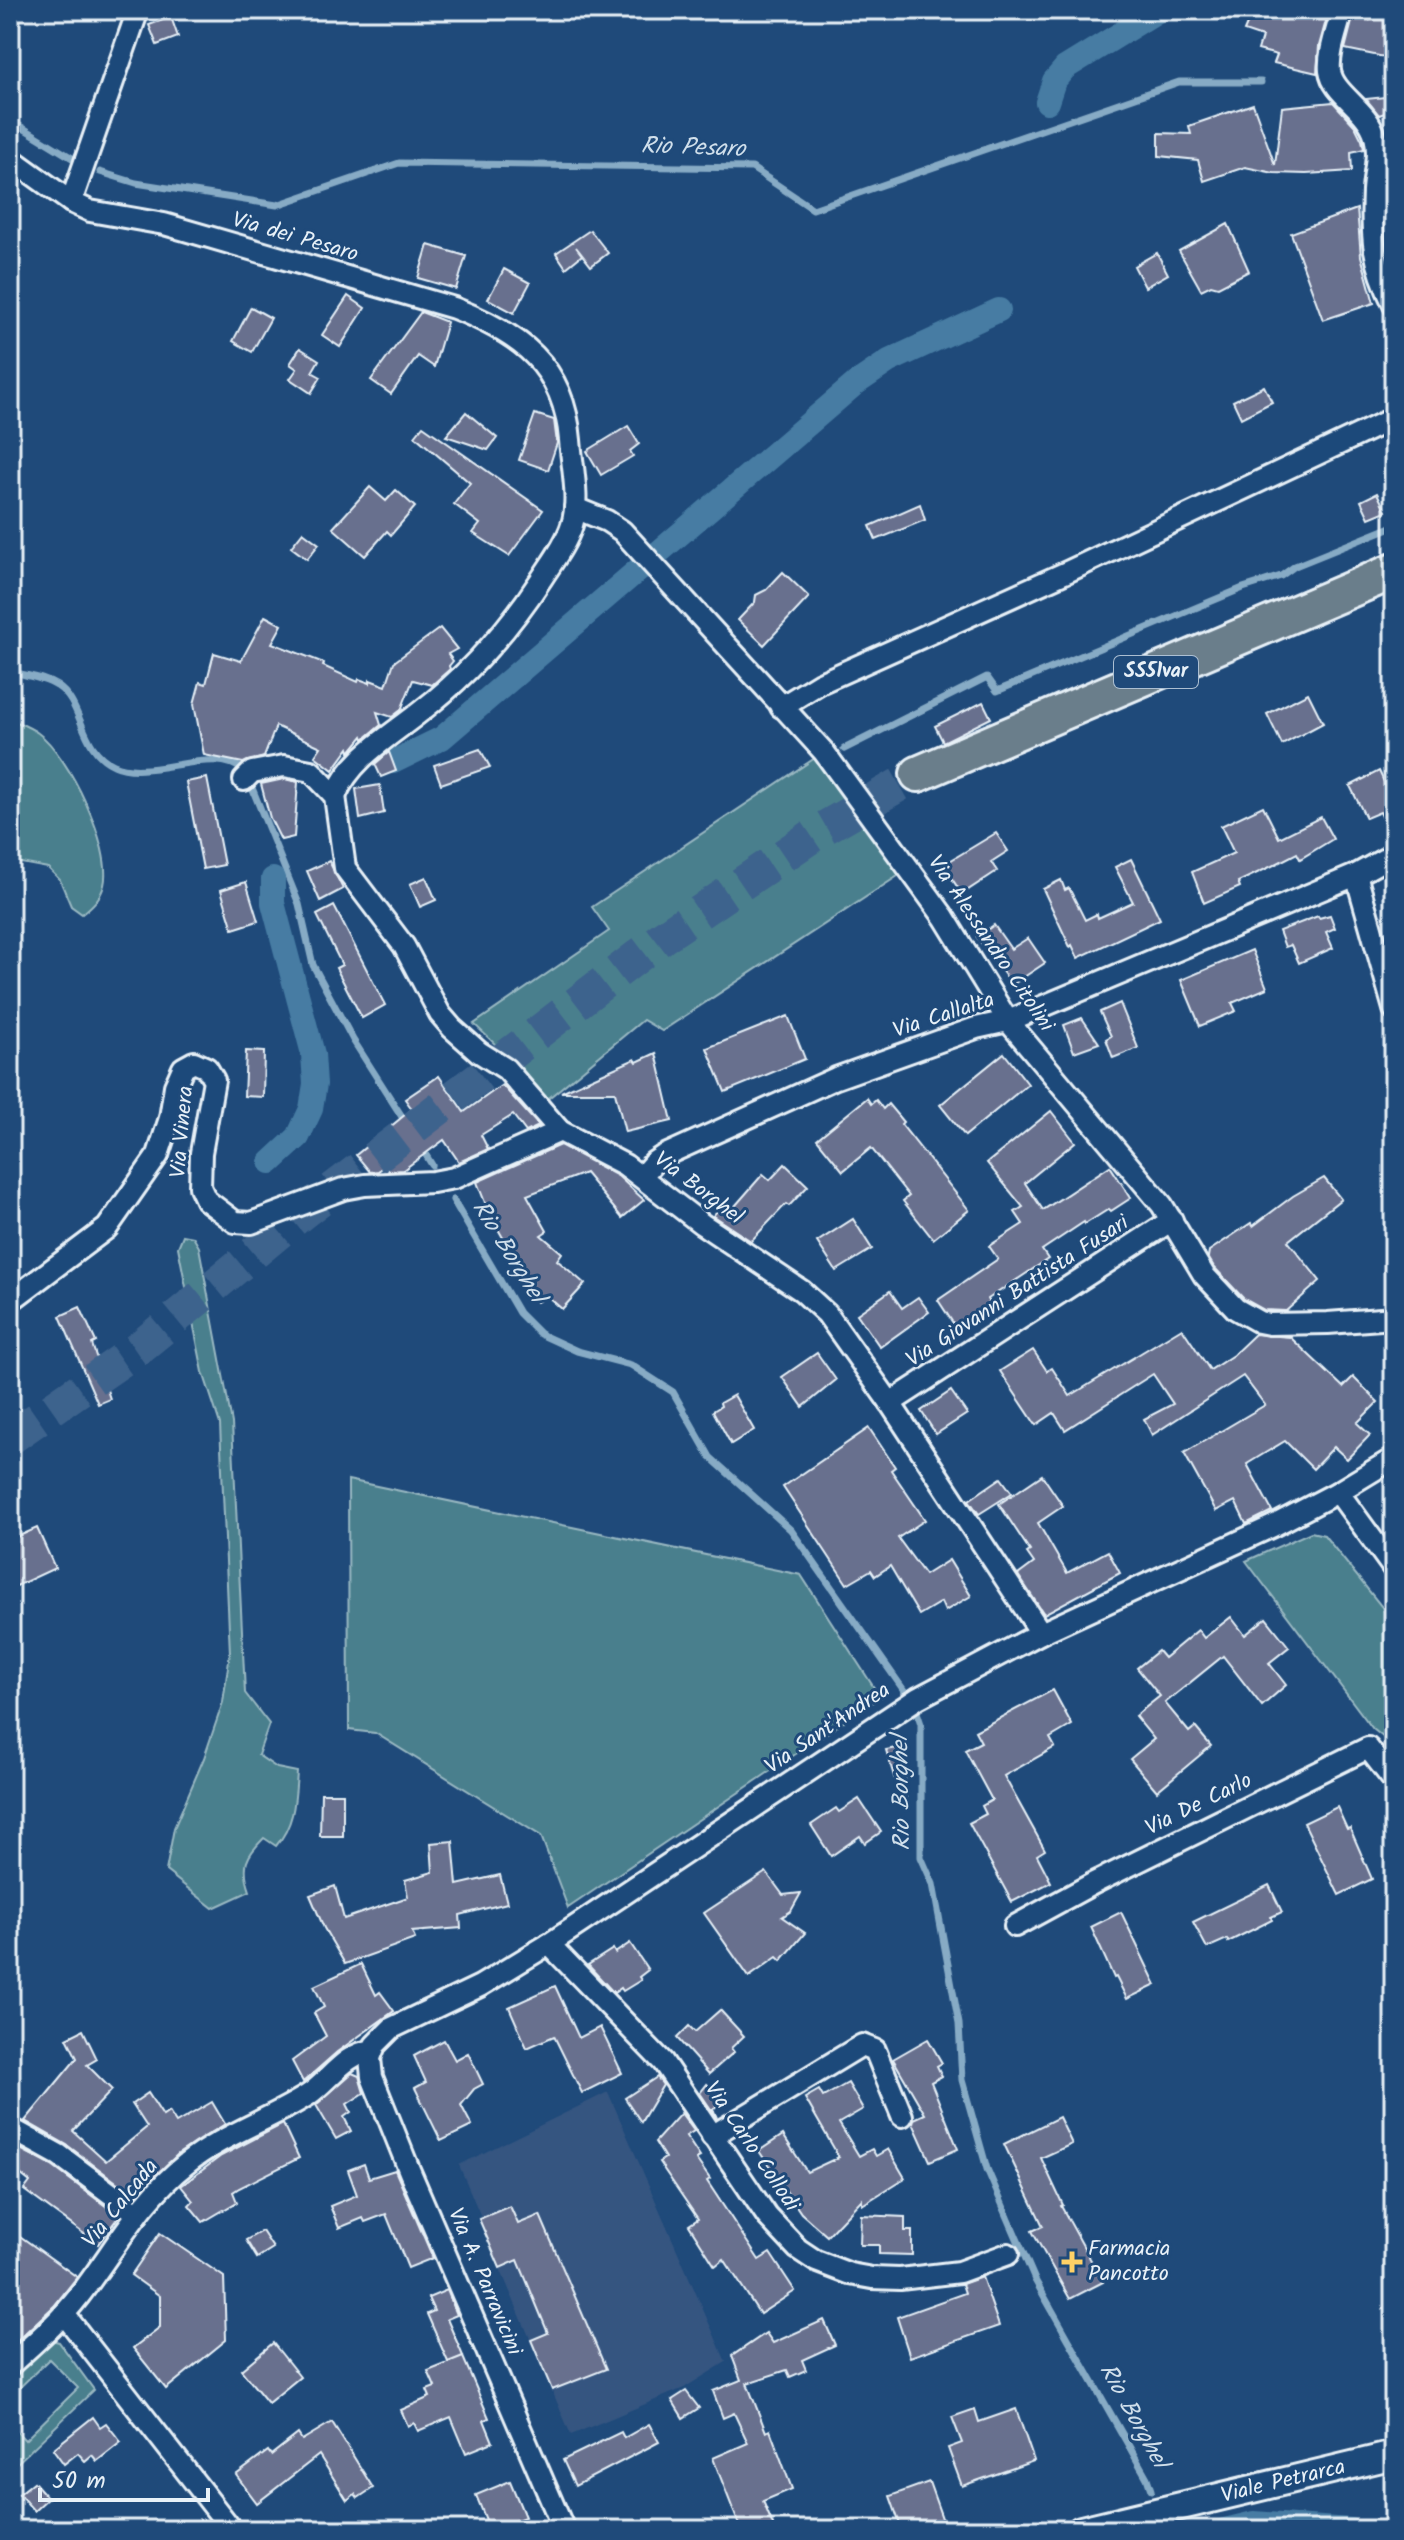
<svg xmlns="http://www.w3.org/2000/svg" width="1404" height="2540" viewBox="0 0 1404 2540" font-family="Kalam,sans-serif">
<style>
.built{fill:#355580}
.green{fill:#4a7f8d;stroke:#99b8c2;stroke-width:2}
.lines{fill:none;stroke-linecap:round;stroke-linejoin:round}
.stream{stroke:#87abc5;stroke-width:7}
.canal{stroke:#467ca3;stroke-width:24}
.building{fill:#686f8e;stroke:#e8f1f8;stroke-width:2}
.primary-tunnel{stroke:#3d638d;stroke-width:34;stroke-dasharray:34 17;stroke-linecap:butt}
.minor-casing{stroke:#e8f1f8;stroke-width:26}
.tertiary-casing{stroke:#e8f1f8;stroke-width:32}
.primary-casing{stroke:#e8f1f8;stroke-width:40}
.minor{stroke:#1f4a7a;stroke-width:20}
.tertiary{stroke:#1f4a7a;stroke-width:26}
.primary{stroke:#6b7e8b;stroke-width:34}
.poi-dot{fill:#ffd166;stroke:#1f4a7a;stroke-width:3}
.labels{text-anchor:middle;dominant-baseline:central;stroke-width:6;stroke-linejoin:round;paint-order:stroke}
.shield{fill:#1f4a7a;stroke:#acbfd2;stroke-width:2}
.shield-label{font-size:20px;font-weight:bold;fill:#e8f1f8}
.street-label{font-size:22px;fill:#e8f1f8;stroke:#1f4a7a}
.poi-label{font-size:22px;fill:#e8f1f8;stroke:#1f4a7a;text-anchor:start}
.water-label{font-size:24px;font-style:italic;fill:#d0dfeb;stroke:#1f4a7a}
</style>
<rect width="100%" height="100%" fill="#1f4a7a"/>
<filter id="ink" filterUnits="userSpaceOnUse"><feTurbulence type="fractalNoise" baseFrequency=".0125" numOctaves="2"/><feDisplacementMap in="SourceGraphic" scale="16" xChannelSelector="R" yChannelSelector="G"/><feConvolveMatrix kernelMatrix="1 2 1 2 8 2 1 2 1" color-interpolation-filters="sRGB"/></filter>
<g filter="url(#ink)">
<polygon class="built" points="608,2092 726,2362 684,2388 571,2435 479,2219 481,2217 459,2165"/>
<g class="green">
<path d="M10,719C19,723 30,727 38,733C69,755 113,848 104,885C101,898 92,906 82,914L71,906L60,880L48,868L10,861Z"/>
<polygon points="824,752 910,868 662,1031 643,1020 544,1102 524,1072 474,1024 609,931 592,907"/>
<path d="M183,1235L193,1237L199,1247L232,1423L245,1693L269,1724L258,1755L277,1768L297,1772C295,1800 295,1824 276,1846L264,1838C246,1856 241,1866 250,1891L213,1908L166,1871L174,1828L204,1758L223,1702L230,1653L220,1424L203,1372L178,1247Z"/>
<polygon points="348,1480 801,1575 880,1697 568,1908 541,1836 375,1733 349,1730"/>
<polygon points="1311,1532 1324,1535 1394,1622 1394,1746 1373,1729 1246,1561"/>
<polygon points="51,2340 59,2342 94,2390 10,2470 10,2425 25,2440 78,2388 49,2359 10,2397 10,2379"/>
</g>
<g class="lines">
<g class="stream">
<polyline points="10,120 82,164"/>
<polyline points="100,172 136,183 277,205 399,163 752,168 813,209 1179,82 1261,82"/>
<path d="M10,671C25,676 44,677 57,686C84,703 79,750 114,765C150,782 218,742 246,773L299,904L313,965L353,1040L406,1123"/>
<polyline points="844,749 987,677 997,691 1243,588 1281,576 1295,566 1394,526"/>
<polyline points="421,1147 432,1165"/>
<polyline points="453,1200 519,1313 540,1334 577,1351 631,1365 673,1392 710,1457 791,1530 915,1706 921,1724 921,1857 933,1884 959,2024 962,2080 987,2169 1035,2280 1147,2478 1151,2490"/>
<polyline points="118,2190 133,2195"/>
<polyline points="1160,2517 1164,2530"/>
</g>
<g class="canal">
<polyline points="1047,102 1054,81 1065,68 1159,10"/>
<polyline points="393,762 442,738 855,384 889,361 999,310"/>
<polyline points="271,1162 298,1137 311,1109 315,1084 313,1054 273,903 273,879"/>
<polyline points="1225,2530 1254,2523 1350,2530"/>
</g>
</g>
<g class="building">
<polygon points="1253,10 1329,10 1319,46 1317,73 1274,63 1277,55 1258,50 1262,37 1244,31"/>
<polygon points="1355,10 1370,10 1370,20 1394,11 1394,59 1345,49"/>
<polygon points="171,17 178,37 157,45 149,25"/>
<polygon points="1394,96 1394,110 1379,115 1366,99"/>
<polygon points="1333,102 1355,126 1362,140 1364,149 1351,152 1352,171 1306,174 1274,173 1245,167 1204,181 1198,160 1159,156 1159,133 1191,134 1189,126 1253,104 1275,165 1282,107"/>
<polygon points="1357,209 1361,256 1374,303 1323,320 1291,233"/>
<polygon points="1228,224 1249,271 1218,287 1211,285 1201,290 1179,251"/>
<polygon points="590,230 608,253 591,266 576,247 582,255 566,268 556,253"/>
<polygon points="428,245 466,256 456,289 418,278"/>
<polygon points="1157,253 1168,274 1145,287 1134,266"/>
<polygon points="504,269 530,283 514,313 488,299"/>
<polygon points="348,296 365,308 340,347 322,335"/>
<polygon points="251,307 271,318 252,352 233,341"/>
<polygon points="421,312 447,322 434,367 418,356 391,394 371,380"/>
<polygon points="300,348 319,360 312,372 321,377 311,393 290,379 297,369 290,364"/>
<polygon points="1264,386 1272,402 1241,418 1233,401"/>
<polygon points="466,412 497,438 488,450 446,436"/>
<polygon points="535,414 554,420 557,443 548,470 519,460"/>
<polygon points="423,426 543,510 509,556 473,533 480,524 454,504 470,483 415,436"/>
<polygon points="628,426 639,444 630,451 633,456 601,475 587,451"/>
<polygon points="370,487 386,501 396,490 415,507 391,535 387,531 365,556 333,528"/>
<polygon points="1377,493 1386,511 1369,518 1361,501"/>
<polygon points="920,504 925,520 876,540 870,526"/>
<polygon points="303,532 319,544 307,559 291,547"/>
<polygon points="783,572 809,597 764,645 738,620 755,602 756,595 766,590"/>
<polygon points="265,616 282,625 272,643 324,663 323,666 358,682 359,679 370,683 370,680 386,686 394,662 440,628 457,649 448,654 453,661 449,666 450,669 432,685 413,680 401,710 392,717 377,712 381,725 364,739 363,736 350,752 349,748 333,770 315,756 321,747 276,726 264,757 243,763 204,755 194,704 200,682 206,684 214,653 241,661"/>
<polygon points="1308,693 1323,723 1282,745 1267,714"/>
<polygon points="983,702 991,718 943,742 935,726"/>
<polygon points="480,749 490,767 441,784 434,765"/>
<polygon points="389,752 396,771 381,777 375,764"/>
<polygon points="1379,771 1394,803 1394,841 1380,812 1366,818 1350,786"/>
<polygon points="207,778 224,865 203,869 186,782"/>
<polygon points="284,779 298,782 294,837 281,840 270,818 261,784"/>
<polygon points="380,785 384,813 360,819 356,789"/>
<polygon points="1263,806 1279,838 1321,817 1333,839 1300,859 1297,853 1272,866 1238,882 1240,887 1204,903 1192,872 1234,853 1221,826"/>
<polygon points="996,833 1008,851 991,862 997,871 962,894 943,865"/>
<polygon points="1131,859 1160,919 1078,958 1072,945 1070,947 1043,889 1061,880 1065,890 1069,888 1085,920 1097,914 1098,918 1133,902 1115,867"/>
<polygon points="329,861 343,889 320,901 307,871"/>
<polygon points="426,877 436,900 420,907 410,884"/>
<polygon points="246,882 258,921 233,929 221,890"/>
<polygon points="334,906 385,1005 362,1018 336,968 342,965 317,915"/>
<polygon points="1330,915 1335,928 1326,932 1333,948 1299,963 1291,945 1285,947 1279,931 1318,916 1319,918"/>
<polygon points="994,925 1011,949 1028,938 1045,963 1012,985 977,937"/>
<polygon points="1252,950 1267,988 1232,1003 1236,1011 1200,1026 1181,980"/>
<polygon points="1120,1003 1138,1048 1113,1058 1106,1039 1111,1036 1100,1012"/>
<polygon points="788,1016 805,1059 725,1092 707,1048"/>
<polygon points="1082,1018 1099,1043 1074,1052 1064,1025"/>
<polygon points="246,1051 264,1052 263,1097 244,1096"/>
<polygon points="656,1053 672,1121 625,1132 615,1092 561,1092 635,1059 637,1062"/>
<polygon points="1004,1053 1028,1084 965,1136 940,1105"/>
<polygon points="439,1076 464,1112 502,1085 539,1126 526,1132 513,1115 481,1135 488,1149 459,1162 444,1140 403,1170 389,1171 385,1166 378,1171 370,1172 356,1155 412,1109 405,1099"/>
<polygon points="867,1098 871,1104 876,1100 883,1109 888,1104 903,1122 901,1124 969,1210 933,1239 903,1201 909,1196 871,1148 843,1171 817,1139"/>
<polygon points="1051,1111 1075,1142 1025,1183 1043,1210 1110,1166 1131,1198 1111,1211 1109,1209 1085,1224 1084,1222 1042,1250 1048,1259 988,1299 990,1303 955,1326 938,1300 998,1259 989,1246 1023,1224 1015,1212 1023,1207 987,1163"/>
<polygon points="560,1145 618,1176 644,1200 622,1218 585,1173 527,1195 547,1231 541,1235 562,1253 557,1260 585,1284 562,1309 547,1296 537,1302 527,1287 532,1283 526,1278 490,1215 477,1182"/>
<polygon points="785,1164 808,1186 789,1206 786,1204 751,1241 713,1216 721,1206 729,1213 763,1174 770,1180"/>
<polygon points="1324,1178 1341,1199 1288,1241 1320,1281 1286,1311 1264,1310 1244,1299 1214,1267 1208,1257 1209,1251 1251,1223 1253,1226 1293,1196"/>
<polygon points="853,1219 872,1249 836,1271 817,1242"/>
<polygon points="890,1291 902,1308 918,1297 929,1312 880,1347 857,1314"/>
<polygon points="80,1307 96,1342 92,1344 110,1399 98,1404 60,1316"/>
<polygon points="1182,1328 1210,1370 1233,1355 1255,1334 1290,1337 1343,1387 1353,1377 1378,1402 1357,1423 1370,1435 1347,1459 1334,1447 1313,1469 1285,1441 1247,1464 1272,1511 1246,1524 1235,1501 1216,1511 1184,1453 1265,1405 1243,1376 1152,1435 1144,1419 1173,1404 1153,1374 1065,1430 1054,1413 1036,1425 1000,1371 1033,1350 1047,1371 1052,1368 1070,1396"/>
<polygon points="817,1353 836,1380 803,1407 782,1377"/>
<polygon points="951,1391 967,1414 936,1434 921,1411"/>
<polygon points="734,1395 754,1430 731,1444 713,1411 721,1406 720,1403"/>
<polygon points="869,1428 895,1467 891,1470 925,1520 898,1538 925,1575 949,1560 971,1596 945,1611 941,1602 919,1615 890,1566 875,1576 871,1570 847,1584 783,1487"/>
<polygon points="1042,1475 1063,1506 1038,1523 1067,1573 1108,1551 1120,1573 1044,1614 1018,1575 1034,1563 1027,1553 1030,1551 999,1504"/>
<polygon points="1001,1478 1012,1493 979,1514 969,1500"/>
<polygon points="37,1528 55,1568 10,1589 10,1540"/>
<polygon points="1231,1617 1245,1635 1266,1618 1289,1647 1269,1663 1286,1685 1262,1706 1223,1656 1165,1703 1189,1732 1195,1727 1211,1746 1157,1791 1130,1759 1154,1739 1135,1716 1160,1696 1137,1668 1158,1651 1164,1658 1198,1630 1204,1638"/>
<polygon points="1053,1690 1072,1725 1050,1738 1055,1747 1004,1776 1045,1850 1037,1855 1051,1882 1012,1902 969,1823 986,1814 982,1806 992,1800 965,1750 981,1742 975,1731"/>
<polygon points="906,1746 906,1798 901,1799 886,1750"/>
<polygon points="321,1793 343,1793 343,1836 320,1836"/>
<polygon points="859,1799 881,1832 865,1843 860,1836 831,1856 811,1825 836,1808 839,1812"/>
<polygon points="1337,1807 1347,1829 1350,1828 1372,1879 1339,1895 1304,1823"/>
<polygon points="453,1841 457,1885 500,1875 507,1903 460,1915 461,1928 412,1932 415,1939 345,1964 324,1928 310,1895 335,1886 344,1919 408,1897 405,1880 433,1872 431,1843"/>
<polygon points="766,1872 783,1895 801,1893 791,1911 782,1917 805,1933 781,1961 777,1957 749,1977 704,1913"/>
<polygon points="1269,1885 1282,1912 1271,1917 1272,1920 1228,1942 1227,1939 1207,1948 1193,1922"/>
<polygon points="1121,1912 1156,1985 1127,1999 1116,1977 1114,1978 1091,1927"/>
<polygon points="630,1943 648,1970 639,1977 641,1980 623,1991 621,1988 614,1993 588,1965 613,1949 615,1953"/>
<polygon points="361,1964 376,1995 380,1992 394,2011 337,2052 303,2082 292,2061 326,2036 314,2013 324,2007 314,1986"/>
<polygon points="555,1986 579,2038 600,2027 622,2073 582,2093 554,2036 527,2048 509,2007"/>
<polygon points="720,2010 744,2036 731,2048 734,2052 709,2074 677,2038 689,2026 695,2032"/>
<polygon points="83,2030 97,2059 87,2065 112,2090 73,2131 106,2161 147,2127 132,2104 148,2093 163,2116 169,2112 176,2123 212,2102 225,2124 178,2154 135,2196 67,2145 25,2121 77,2058 67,2038"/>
<polygon points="928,2039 942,2063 937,2066 942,2076 931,2082 958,2149 930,2161 913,2123 914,2119 925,2114 893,2059"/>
<polygon points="444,2040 455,2060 468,2053 483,2084 474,2089 461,2105 472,2126 441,2141 415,2088 426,2082 414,2056"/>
<polygon points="352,2073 359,2076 364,2093 347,2104 351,2112 344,2117 351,2131 336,2139 316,2105"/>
<polygon points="657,2077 663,2085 641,2122 625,2098"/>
<polygon points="848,2083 863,2109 839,2123 859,2156 872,2149 876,2156 888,2149 905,2178 862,2205 862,2199 827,2236 801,2213 759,2151 783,2135 807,2172 839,2157 805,2098 819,2090 823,2097"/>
<polygon points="707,2084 722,2102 713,2109 717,2118 700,2093"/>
<polygon points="681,2113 694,2131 686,2136 700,2157 696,2159 710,2179 707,2181 759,2260 770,2253 795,2291 760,2314 724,2259 715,2266 689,2225 698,2219 659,2162 665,2158 655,2142"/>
<polygon points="1059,2117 1072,2144 1041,2158 1063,2205 1061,2206 1103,2282 1070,2299 1032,2231 1043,2226 1004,2144"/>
<polygon points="283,2124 299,2158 239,2188 233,2192 237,2202 203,2222 189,2205 193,2201 181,2186 221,2156"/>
<polygon points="15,2146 52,2166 119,2216 98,2244 24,2190 30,2182 10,2166 10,2152"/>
<polygon points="364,2164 369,2178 395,2170 433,2258 408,2268 386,2214 365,2222 363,2218 339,2228 330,2206 357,2195 348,2170"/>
<polygon points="510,2206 518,2224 540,2215 606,2369 552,2390 531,2340 548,2333 518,2260 500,2268 479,2219"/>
<polygon points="861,2215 905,2217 905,2231 912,2231 912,2255 879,2254 879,2245 860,2245"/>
<polygon points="10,2229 77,2277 54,2306 10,2347"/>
<polygon points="262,2231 273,2248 257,2258 246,2240"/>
<polygon points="160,2233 224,2277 226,2340 166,2389 133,2348 160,2327 160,2296 131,2275"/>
<polygon points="982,2277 999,2326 910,2357 897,2317 965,2293 962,2284"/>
<polygon points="447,2290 457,2315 447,2319 463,2356 448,2362 427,2314 434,2311 428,2298"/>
<polygon points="824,2320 835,2345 802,2360 806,2370 790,2377 787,2370 747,2383 766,2432 770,2430 792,2489 763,2501 775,2530 741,2530 713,2458 748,2443 734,2413 723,2418 713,2391 741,2380 732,2356 766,2333 773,2343"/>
<polygon points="273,2343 300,2377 268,2403 241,2370"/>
<polygon points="463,2357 489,2418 484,2420 493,2442 466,2453 451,2417 418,2431 414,2423 408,2426 401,2410 430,2397 427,2390 435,2387 428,2371"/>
<polygon points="686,2391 699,2408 683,2418 672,2400"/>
<polygon points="975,2409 979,2422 1016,2409 1034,2461 962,2486 948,2448 962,2443 952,2417"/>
<polygon points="93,2417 100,2427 106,2423 121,2442 97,2461 92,2455 85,2461 78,2453 64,2464 53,2449"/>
<polygon points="332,2422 373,2488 358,2498 355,2494 347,2500 319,2455 257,2503 236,2475 268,2451 271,2455 298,2434 302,2440"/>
<polygon points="649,2424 659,2442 575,2486 563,2460 621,2432 624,2438"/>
<polygon points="510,2481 525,2517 490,2530 476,2495"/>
<polygon points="34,2482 48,2498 34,2511 19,2494"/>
<polygon points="929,2482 944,2524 928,2530 902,2530 890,2496"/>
</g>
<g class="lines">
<polyline class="primary-tunnel" points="10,1438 139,1348 302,1213 663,937 824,828 918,774"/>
<defs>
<g id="minor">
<path d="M1342,10C1338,28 1328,52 1330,71C1333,94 1368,109 1375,136C1380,154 1374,173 1373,191C1371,238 1373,263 1394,305"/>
<path d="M10,158L71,202L90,211L164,224L454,308C520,334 564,365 570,440C572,467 580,499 572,525C566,544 553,561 542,578C509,629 468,675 420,712C389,737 351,758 335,796"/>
<polyline points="71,202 138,10"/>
<polyline points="575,508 607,521 622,531 824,752 944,917 1008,1021 1162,1205 1204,1275 1236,1309 1259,1322 1269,1324 1328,1323 1394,1318"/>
<polyline points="781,707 820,683 1069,571 1394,418"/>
<polyline points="244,780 252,772 284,766 311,771 335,796 345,868 404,946 440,1014 452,1028 479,1052 506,1069 560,1131 625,1165 702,1224 802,1291 827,1314 890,1403 1041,1633"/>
<polyline points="1356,875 1394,1009"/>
<polyline points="642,1176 654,1162 663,1156 836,1078 976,1028 1008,1021 1356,875 1394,854"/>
<polyline points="10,1301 107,1228 158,1155 170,1118 175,1086 183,1068 194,1062 207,1068 214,1080 201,1153 200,1187 206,1200 235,1222 251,1223 343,1189 365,1185 433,1182 454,1178 560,1131"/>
<polyline points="890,1403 1172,1220"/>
<polyline points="1338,1492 1394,1569"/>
<polyline points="1015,1926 1094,1883 1368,1748 1394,1781"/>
<polyline points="549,1944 663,2062 767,2216 798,2249 816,2261 850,2274 872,2278 900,2279 959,2272 1008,2254"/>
<polyline points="10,2128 59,2155 138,2214"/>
<polyline points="712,2136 862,2045 875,2050 902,2116"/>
<polyline points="64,2314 232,2530"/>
<path d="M10,2365C34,2343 59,2322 79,2296C113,2252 141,2199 186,2164C222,2135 269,2120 308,2095C328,2082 346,2052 372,2051"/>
<polyline points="564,2530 410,2172 372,2077 370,2058 375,2045 392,2028 480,1986 549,1944 918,1698 1041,1633 1273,1526 1338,1492 1394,1458"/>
</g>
<g id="tertiary">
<path id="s1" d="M1081,2530L1394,2455"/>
</g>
<polyline id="primary" points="918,774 1394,571"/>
</defs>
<use href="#minor" class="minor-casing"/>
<use href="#tertiary" class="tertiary-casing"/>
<use href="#primary" class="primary-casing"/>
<use href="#minor" class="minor"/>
<use href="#tertiary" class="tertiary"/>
<use href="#primary" class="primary"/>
</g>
</g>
<path class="poi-dot" d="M1068 2250h8v8h8v8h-8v8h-8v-8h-8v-8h8z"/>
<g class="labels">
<rect class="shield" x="1114" y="656" width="84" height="32" rx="6"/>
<g class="shield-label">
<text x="1156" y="672">SS51var</text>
</g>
<g class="street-label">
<text transform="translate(295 238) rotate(16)">Via dei Pesaro</text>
<text transform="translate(990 944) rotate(56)">Via Alessandro Citolini</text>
<text transform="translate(944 1016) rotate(-18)">Via Callalta</text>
<text transform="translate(183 1132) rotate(-85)">Via Vinera</text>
<text transform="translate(698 1189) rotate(37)">Via Borghel</text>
<text transform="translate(1018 1292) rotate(-33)">Via Giovanni Battista Fusari</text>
<text transform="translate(828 1729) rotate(-34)">Via Sant'Andrea</text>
<text transform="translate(1199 1805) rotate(-26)">Via De Carlo</text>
<text transform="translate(751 2147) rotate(56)">Via Carlo Collodi</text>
<text transform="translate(121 2204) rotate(-51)">Via Calcada</text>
<text transform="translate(484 2282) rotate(67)">Via A. Parravicini</text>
<text stroke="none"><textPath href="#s1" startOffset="208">Viale Petrarca</textPath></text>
</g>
<g class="poi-label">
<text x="1088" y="2249">Farmacia<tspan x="1088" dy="25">Pancotto</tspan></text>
</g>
<g class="water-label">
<text transform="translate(693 148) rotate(2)">Rio Pesaro</text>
<text transform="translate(508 1252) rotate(58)">Rio Borghel</text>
<text transform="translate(902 1793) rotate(-91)">Rio Borghel</text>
<text transform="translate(1133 2416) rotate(61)">Rio Borghel</text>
</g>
</g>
<rect width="1404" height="2540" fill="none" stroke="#1f4a7a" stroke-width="40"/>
<rect x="20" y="20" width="1364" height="2500" fill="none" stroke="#e8f1f8" stroke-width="3" filter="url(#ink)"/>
<path d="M40 2488v12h168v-12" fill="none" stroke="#e8f1f8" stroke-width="4"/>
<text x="52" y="2488" font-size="24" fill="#e8f1f8" stroke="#1f4a7a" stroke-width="6" paint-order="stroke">50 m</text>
</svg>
